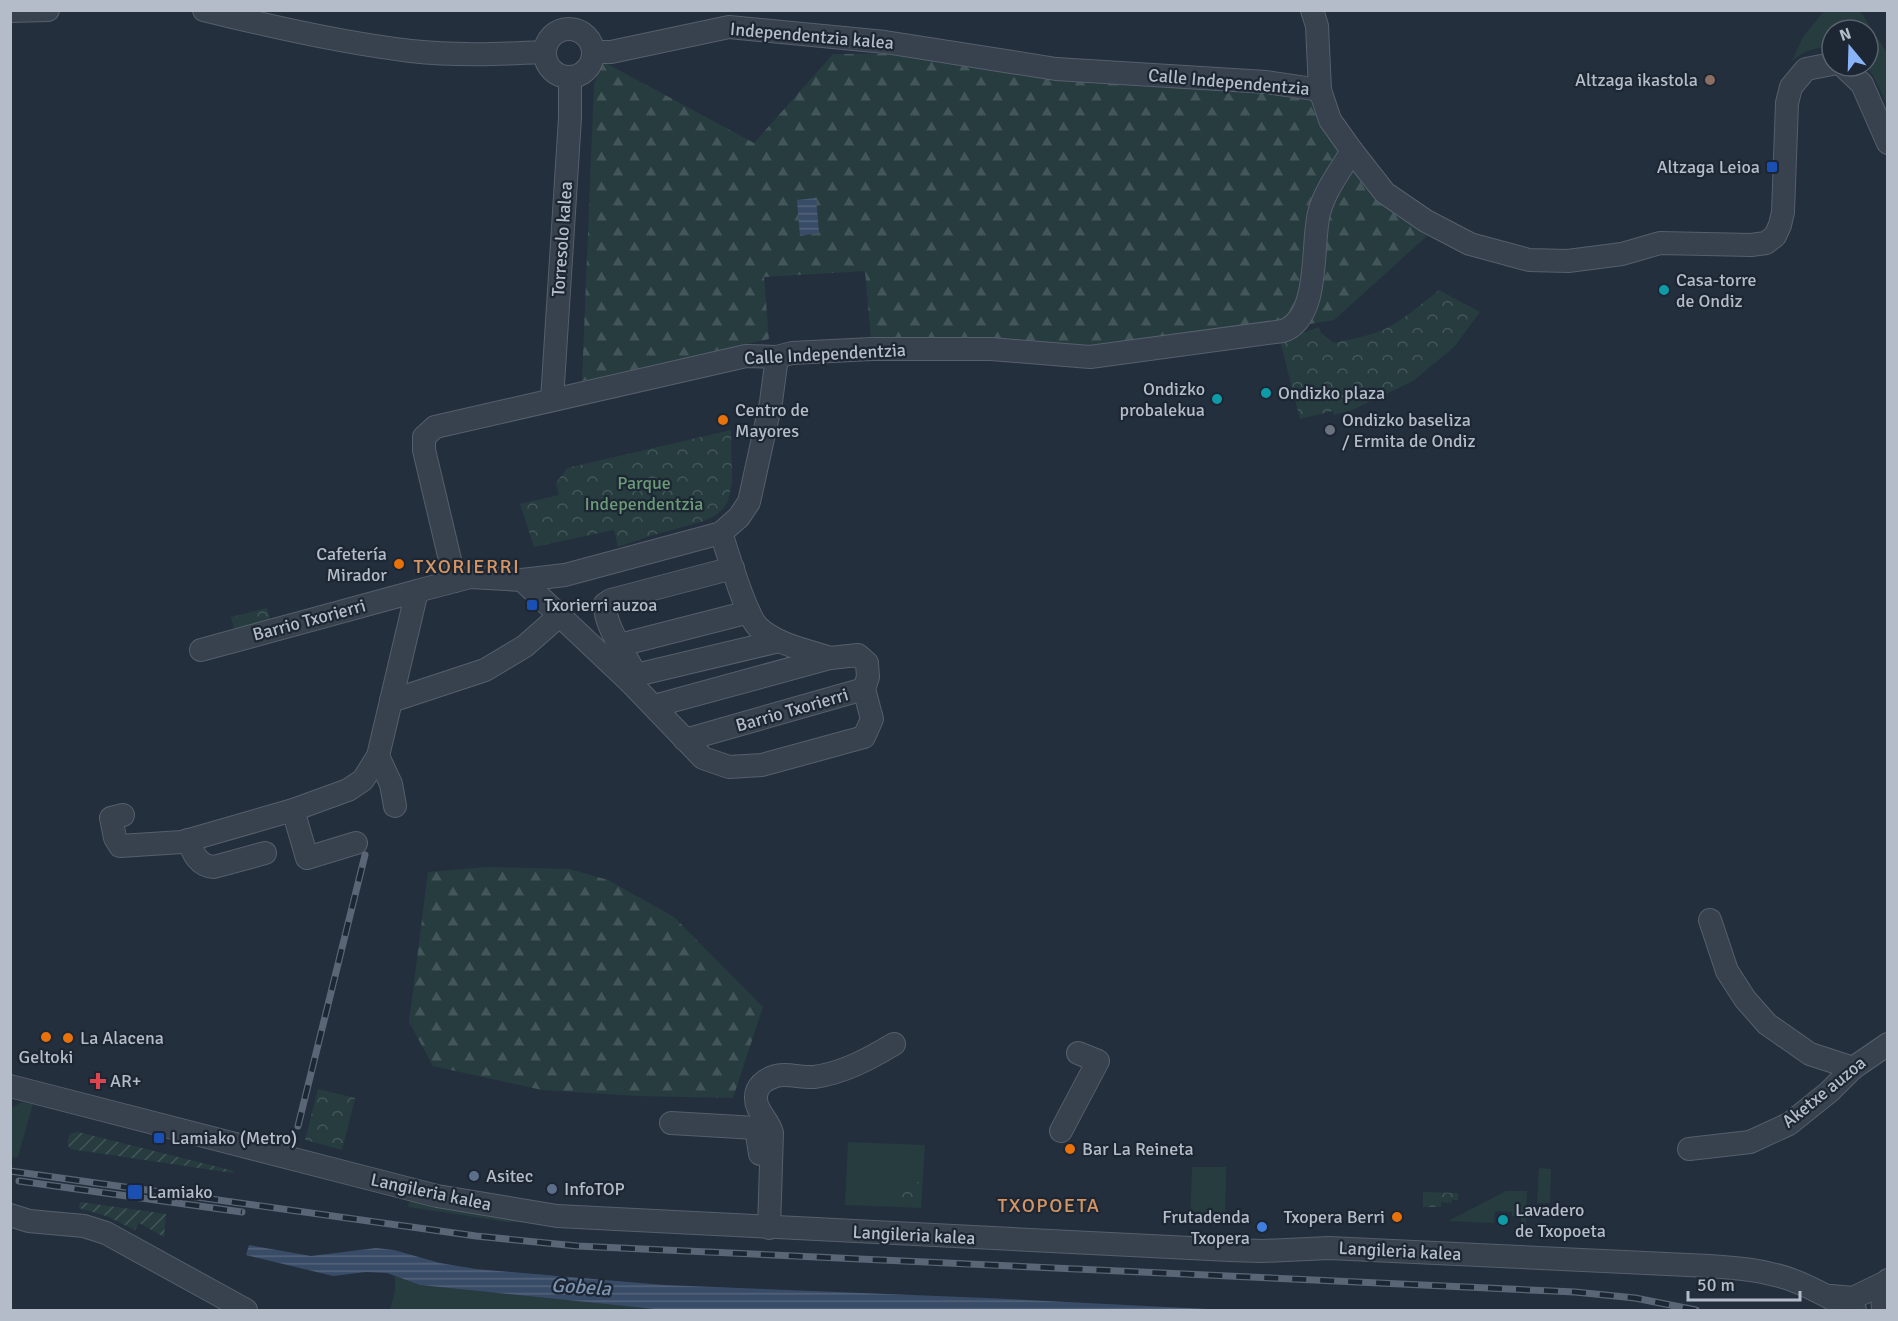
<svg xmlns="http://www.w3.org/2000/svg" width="1898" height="1321" viewBox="0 0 1898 1321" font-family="Signika,sans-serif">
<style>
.grass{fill:#263c3f}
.forest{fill:url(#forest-firs)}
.park{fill:url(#park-crowns)}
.garden{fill:url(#garden-furrows)}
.water{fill:url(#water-rules)}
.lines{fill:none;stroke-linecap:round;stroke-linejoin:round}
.minor-casing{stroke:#565f6c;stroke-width:24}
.minor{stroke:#38414e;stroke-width:22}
.rail-casing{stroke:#5a6575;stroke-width:7}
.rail{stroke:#1d2633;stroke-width:4.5;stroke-dasharray:14;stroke-linecap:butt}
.education-dot{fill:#8d6e63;stroke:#1d2633;stroke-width:2}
.transit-dot{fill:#1a4fb4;stroke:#1d2633;stroke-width:2}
.culture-dot{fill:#0f9aa8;stroke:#1d2633;stroke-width:2}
.food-dot{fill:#e8710a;stroke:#1d2633;stroke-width:2}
.worship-dot{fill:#6b7280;stroke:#1d2633;stroke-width:2}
.health-dot{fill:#e0444e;stroke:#1d2633;stroke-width:2}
.service-dot{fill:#5c6f8a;stroke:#1d2633;stroke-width:2}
.shop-dot{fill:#3f7fe0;stroke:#1d2633;stroke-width:2}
.labels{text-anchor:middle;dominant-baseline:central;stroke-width:4.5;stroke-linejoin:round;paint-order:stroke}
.street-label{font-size:18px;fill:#b4bcc9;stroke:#1d2633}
.poi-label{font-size:18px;fill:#b4bcc9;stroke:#1d2633;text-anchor:start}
.park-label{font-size:18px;fill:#6b9a76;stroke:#1d2633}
.neighbourhood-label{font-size:20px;letter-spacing:1.5px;fill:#d59563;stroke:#1d2633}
.water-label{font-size:20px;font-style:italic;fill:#7c92b1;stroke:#1d2633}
</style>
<defs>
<pattern id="forest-firs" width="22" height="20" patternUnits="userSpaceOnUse" patternTransform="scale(1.5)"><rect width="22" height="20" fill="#263c3f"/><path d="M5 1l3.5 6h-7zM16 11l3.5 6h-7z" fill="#435659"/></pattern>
<pattern id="park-crowns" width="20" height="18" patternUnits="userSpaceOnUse" patternTransform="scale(1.5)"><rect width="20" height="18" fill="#263c3f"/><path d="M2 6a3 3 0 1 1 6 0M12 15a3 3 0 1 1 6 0" fill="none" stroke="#435659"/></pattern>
<pattern id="garden-furrows" width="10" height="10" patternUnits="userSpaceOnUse" patternTransform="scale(1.5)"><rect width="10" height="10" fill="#263c3f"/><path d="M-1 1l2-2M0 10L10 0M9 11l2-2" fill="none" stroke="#435659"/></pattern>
<pattern id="water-rules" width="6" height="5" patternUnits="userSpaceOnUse" patternTransform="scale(1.5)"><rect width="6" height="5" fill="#394c67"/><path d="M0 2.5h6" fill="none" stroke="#53647b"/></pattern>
</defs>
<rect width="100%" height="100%" fill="#242f3e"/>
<g class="grass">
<path d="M1824,11H1859L1862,14L1887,53V105L1874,77L1866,66H1868V30H1832V48C1816,46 1804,51 1792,61L1803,37Z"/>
<polygon points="22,1102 33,1104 18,1157 11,1158 11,1108"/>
<polygon points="848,1142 925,1145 921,1208 845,1205"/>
<polygon points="1192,1167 1226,1167 1225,1225 1190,1224"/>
<polygon points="1539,1168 1551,1169 1550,1203 1537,1203"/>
<polygon points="1506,1191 1527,1191 1526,1225 1521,1224 1521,1217 1512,1216 1512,1212 1495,1211 1494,1223 1448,1221"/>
<polygon points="410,1197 560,1224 506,1222 408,1207"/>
<polygon points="395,1276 421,1285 664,1310 390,1310 395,1290"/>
</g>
<g class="forest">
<polygon points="964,53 1052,61 1303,76 1315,113 1345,163 1400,218 1427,236 1334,320 1171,347 872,349 865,271 764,277 769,339 582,381 594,85 602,61 754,143 833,54"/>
<polygon points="486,867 569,869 608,880 674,917 763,1007 733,1098 639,1096 542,1090 433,1066 409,1022 428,872"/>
</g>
<g class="park">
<path d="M1439,290L1480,312L1454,347L1413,381L1352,410L1334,415L1333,411L1300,419L1280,341L1319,327L1321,333L1334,343C1351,339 1369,336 1385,329C1404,319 1422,304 1439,290Z"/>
<polygon points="731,430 732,482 728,501 724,508 715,516 704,521 650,536 618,547 614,530 534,547 520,504 559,495 556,483 567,468"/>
<polygon points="267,608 272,624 235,634 231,617"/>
<polygon points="318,1089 355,1098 342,1150 305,1140"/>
<polygon points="907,1182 919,1182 918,1203 887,1202 888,1190"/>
<polygon points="1423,1192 1458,1193 1458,1200 1452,1200 1451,1203 1441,1202 1441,1207 1423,1207"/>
</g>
<g class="garden">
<path d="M78,1132L234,1171L233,1173L70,1149C67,1144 67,1140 70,1134Z"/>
<polygon points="80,1202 166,1214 164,1237 139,1223 135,1230 106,1216 79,1208"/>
</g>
<g class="water">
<polygon points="816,198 819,233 800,236 797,200"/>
<polygon points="249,1245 311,1256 376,1248 394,1250 440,1263 476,1269 664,1285 987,1298 1227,1310 664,1310 420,1285 387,1273 366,1272 333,1276 246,1255"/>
</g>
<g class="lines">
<defs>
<g id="minor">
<path d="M204,10C272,27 342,43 411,51C456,56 500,54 545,52"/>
<polyline points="1312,10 1317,26 1320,90 1330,120 1352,151 1385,193 1426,221 1470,244 1529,260 1568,261 1622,254 1660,243 1751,245 1766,243 1775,236 1780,225 1783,212 1787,103 1791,87 1806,69 1832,64"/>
<polyline points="10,11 48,10"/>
<circle cx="569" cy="53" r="24"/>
<polyline points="594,52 611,52 729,27 885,42 1056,69 1266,82 1320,90"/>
<polyline points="1843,66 1862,84 1888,143"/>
<polyline points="552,400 570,118 570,78"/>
<path d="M721,533C728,553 745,614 758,627C777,645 807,650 830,658"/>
<polyline points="522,580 629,681 703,758 729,767 762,765 864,737 872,719 864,689 868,677 867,663 858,655 830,658 654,706"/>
<path d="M455,581L424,450V437L435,427L746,356L777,357L792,353L872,349H991L1090,357L1283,331C1321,317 1311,246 1319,213C1325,190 1340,171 1352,151"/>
<polyline points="620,645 749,612"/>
<polyline points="201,650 417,591"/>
<path d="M636,675C626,656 604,625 605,604L611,600L733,568"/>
<polyline points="629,681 636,675 779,641"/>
<polyline points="391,701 485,670 525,646 559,616"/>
<polyline points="685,740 864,689"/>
<polyline points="378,756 391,784 395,806"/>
<polyline points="293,810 307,858 356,843"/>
<polyline points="123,815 111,818 115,838 120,846 182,842 293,810 348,790 363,780 378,756 417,591 470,577 522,580 565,575 721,533 739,517 749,502 771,402 777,357"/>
<path d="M188,840C193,853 198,866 214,867L265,853"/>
<polyline points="1710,920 1727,971 1745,999 1767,1024 1810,1054 1853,1068"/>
<path d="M10,1086L437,1196L557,1216L1230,1250L1262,1251L1329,1248L1709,1266C1737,1268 1765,1270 1792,1280C1814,1288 1834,1301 1855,1310"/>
<polyline points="671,1123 756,1128 760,1154"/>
<polyline points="1061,1131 1098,1061 1078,1053"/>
<polyline points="1689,1149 1750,1142 1789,1124 1829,1092 1853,1068 1888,1044"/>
<polyline points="10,1215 29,1221 84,1226 106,1233 246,1310"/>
<path d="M769,1228L772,1133C769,1120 755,1111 756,1097C756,1087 764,1080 773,1077C784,1072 801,1078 814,1077C843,1073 869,1059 894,1044"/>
<polyline points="1831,1296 1853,1298 1886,1282"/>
<polyline points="1883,1310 1882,1294 1888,1280"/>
</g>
</defs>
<use href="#minor" class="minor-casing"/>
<use href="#minor" class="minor"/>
<defs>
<g id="rail">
<polyline points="298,1126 365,855"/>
<polyline points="10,1171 476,1236 577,1246 1575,1292 1635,1298 1696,1310"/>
<polyline points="19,1181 242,1212"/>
</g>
</defs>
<use href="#rail" class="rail-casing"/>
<use href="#rail" class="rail"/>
</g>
<circle class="education-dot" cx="1710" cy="80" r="6"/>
<g class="transit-dot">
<rect x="1766" y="161" width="12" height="12" rx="3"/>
<rect x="526" y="599" width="12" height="12" rx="3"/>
<rect x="153" y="1132" width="12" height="12" rx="3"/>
<rect x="127" y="1184" width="16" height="16" rx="3"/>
</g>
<g class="culture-dot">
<circle cx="1664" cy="290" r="6"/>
<circle cx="1266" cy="393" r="6"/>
<circle cx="1217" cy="399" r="6"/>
<circle cx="1503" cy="1220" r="6"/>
</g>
<g class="food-dot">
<circle cx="723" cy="420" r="6"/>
<circle cx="399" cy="564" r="6"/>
<circle cx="46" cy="1037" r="6"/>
<circle cx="68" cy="1038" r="6"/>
<circle cx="1070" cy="1149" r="6"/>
<circle cx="1397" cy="1217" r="6"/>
</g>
<circle class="worship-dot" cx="1330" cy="430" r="6"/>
<path class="health-dot" d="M95 1072h6v6h6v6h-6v6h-6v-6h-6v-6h6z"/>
<g class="service-dot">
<circle cx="474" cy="1176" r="6"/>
<circle cx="552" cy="1189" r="6"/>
</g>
<circle class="shop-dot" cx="1262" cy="1227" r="6"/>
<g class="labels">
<g class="street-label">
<text transform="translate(812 36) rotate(5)">Independentzia kalea</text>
<text transform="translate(1229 82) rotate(5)">Calle Independentzia</text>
<text transform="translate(562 239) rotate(-86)">Torresolo kalea</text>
<text transform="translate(825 354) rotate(-3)">Calle Independentzia</text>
<text transform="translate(309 620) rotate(-15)">Barrio Txorierri</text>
<text transform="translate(792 710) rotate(-16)">Barrio Txorierri</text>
<text transform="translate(1824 1092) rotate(-39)">Aketxe auzoa</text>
<text transform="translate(431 1192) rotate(12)">Langileria kalea</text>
<text transform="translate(914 1235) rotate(3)">Langileria kalea</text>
<text transform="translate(1400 1251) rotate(3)">Langileria kalea</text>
</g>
<g class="poi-label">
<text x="1698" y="80" text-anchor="end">Altzaga ikastola</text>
<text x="1760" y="167" text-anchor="end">Altzaga Leioa</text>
<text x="1676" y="280">Casa-torre<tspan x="1676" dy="21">de Ondiz</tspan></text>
<text x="1205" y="389" text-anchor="end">Ondizko<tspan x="1205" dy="21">probalekua</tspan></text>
<text x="1278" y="393">Ondizko plaza</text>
<text x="735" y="410">Centro de<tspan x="735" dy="21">Mayores</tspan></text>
<text x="1342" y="420">Ondizko baseliza<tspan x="1342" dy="21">/ Ermita de Ondiz</tspan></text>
<text x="387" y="554" text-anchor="end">Cafetería<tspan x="387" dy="21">Mirador</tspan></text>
<text x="544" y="605">Txorierri auzoa</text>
<text x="80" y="1038">La Alacena</text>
<text x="46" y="1057" text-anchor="middle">Geltoki</text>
<text x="110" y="1081">AR+</text>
<text x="171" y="1138">Lamiako (Metro)</text>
<text x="1082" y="1149">Bar La Reineta</text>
<text x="486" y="1176">Asitec</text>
<text x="564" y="1189">InfoTOP</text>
<text x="148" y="1192">Lamiako</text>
<text x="1515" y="1210">Lavadero<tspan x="1515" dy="21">de Txopoeta</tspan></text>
<text x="1250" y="1217" text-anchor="end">Frutadenda<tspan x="1250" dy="21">Txopera</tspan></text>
<text x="1385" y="1217" text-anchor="end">Txopera Berri</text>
</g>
<g class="park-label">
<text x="644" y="483">Parque<tspan x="644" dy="21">Independentzia</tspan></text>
</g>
<g class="neighbourhood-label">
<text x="467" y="566">TXORIERRI</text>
<text x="1049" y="1205">TXOPOETA</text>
</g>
<g class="water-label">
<text transform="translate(581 1287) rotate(4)">Gobela</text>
</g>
</g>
<rect width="1898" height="1321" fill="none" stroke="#b4bcc9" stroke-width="24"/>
<g transform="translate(1850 48) rotate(341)"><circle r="28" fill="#1d2633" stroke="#59626f" stroke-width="1.5"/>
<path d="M0-4.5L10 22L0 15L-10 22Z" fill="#8ab4f8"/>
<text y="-9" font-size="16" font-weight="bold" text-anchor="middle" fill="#b4bcc9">N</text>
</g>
<path d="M1688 1291v9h112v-9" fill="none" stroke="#b4bcc9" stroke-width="3"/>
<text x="1697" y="1291" font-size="18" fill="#b4bcc9" stroke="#1d2633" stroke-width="4.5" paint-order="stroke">50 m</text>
</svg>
